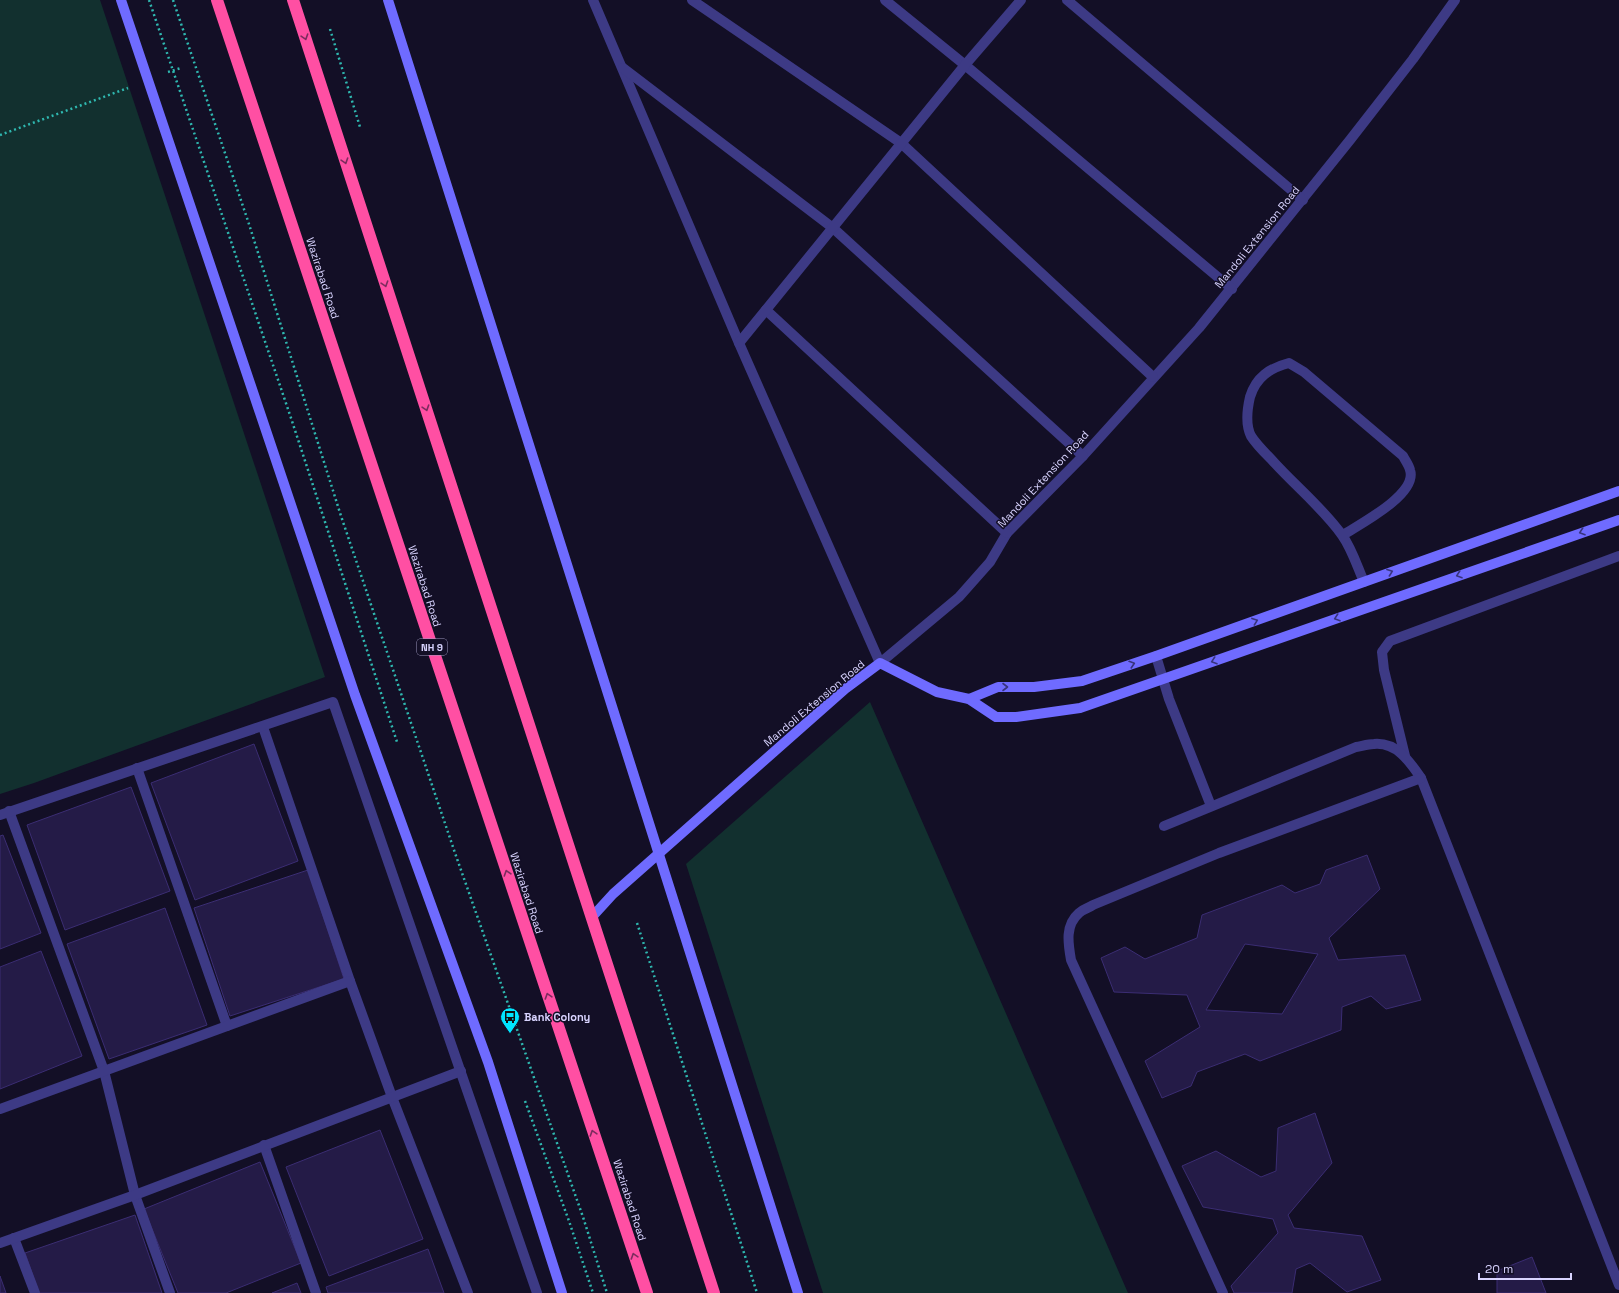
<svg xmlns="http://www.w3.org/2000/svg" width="1619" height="1293" viewBox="0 0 1619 1293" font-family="'Space Grotesk',sans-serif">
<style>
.green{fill:#12302f}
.building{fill:#241b47;stroke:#3b2d73;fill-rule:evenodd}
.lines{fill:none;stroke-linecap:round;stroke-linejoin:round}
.path{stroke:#2fb8b0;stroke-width:2.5;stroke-dasharray:2 3;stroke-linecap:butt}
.lane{stroke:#3d3a85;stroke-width:10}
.street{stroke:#3d3a85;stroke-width:10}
.secondary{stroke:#6f6bff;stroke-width:10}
.highway{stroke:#ff4fa3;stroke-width:12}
.oneway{stroke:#7d2c5e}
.oneway2{stroke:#38347d}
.labels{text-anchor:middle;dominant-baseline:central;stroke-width:3;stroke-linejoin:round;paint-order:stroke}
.shield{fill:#130f26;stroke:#9e99be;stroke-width:1}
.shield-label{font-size:10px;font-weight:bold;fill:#d9d4ff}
.street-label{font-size:11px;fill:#d9d4ff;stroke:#130f26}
.poi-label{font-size:11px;font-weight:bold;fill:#d9d4ff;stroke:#130f26;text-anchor:start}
</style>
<rect width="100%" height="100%" fill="#130f26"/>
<g class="green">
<polygon points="0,0 100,0 325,677 34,783 0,794"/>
<polygon points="870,702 1128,1293 823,1293 686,864"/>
</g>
<g class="building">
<polygon points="254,744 298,861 195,900 151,783"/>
<polygon points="131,787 170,891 65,930 27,825"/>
<polygon points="3,835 41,933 0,949 0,836"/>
<path d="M1367,855L1380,889L1329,938L1338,960L1405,955L1421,1000L1386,1009L1371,996L1342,1007L1341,1030L1260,1061L1245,1054L1197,1072L1191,1086L1162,1098L1145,1061L1200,1027L1187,995L1114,992L1101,958L1125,947L1145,959L1197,938L1202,915L1282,885L1295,893L1320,884L1326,870ZM1245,944L1318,954L1282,1014L1206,1010Z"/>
<polygon points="308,870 344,979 230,1016 194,908"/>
<polygon points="165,908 207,1025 109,1059 67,944"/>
<polygon points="41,951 82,1056 0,1089 0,967"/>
<polygon points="1315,1113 1332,1163 1288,1215 1294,1228 1362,1236 1381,1280 1347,1292 1310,1263 1296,1269 1292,1293 1234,1293 1231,1286 1278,1233 1273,1219 1203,1207 1182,1166 1216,1151 1261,1177 1276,1171 1278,1128"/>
<polygon points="380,1130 423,1239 329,1276 286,1167"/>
<polygon points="260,1162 301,1263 226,1293 178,1293 144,1209"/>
<polygon points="135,1215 162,1293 39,1293 25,1253"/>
<polygon points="428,1249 444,1293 328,1293 326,1287"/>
<polygon points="1532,1257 1546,1293 1497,1293 1497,1271"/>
<polygon points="0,1276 6,1293 0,1293"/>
<polygon points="297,1283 301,1293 272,1293"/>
</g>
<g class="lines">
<g class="path">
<polyline points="149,0 291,418 397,742"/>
<polyline points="173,0 248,221 341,516 455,853 583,1217 607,1293"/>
<polyline points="330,29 360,127"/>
<polyline points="168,72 181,68"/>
<polyline points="0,135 128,88"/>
<polyline points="637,923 757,1293"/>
<polyline points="525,1101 569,1221 593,1293"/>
</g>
<g class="lane">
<path d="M1343,535C1360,524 1418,494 1410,470C1409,465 1405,460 1403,456L1304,372L1289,363C1270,368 1256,377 1250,397C1247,410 1245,424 1251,436C1256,444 1264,452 1271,459C1294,485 1322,507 1342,535C1352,549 1357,566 1364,582"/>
<polyline points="1156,656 1169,699 1211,806"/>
<polyline points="263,727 350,981 392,1097 468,1293"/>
<polyline points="1405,756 1384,670 1382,652 1390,641 1619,556"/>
<polyline points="137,768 227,1026"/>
<polyline points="9,811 104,1071 135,1195 170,1293"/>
<polyline points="0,815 333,702 537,1293"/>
<path d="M1164,826L1356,747C1362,746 1368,744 1374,744C1397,742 1410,762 1421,778L1619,1285"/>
<polyline points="0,1109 350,981"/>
<polyline points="264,1145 316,1293"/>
<polyline points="14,1238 35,1293"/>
<polyline points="0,1243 135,1195 461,1071"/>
<path d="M1223,1293L1071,960C1068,943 1065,925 1079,913C1083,909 1089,908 1093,905L1219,853L1421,778"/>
</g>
<g class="street">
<polyline points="593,0 739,343 880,663 959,597 990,562 1007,533 1083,456 1199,328 1350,140 1413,59 1455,0"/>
<polyline points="692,0 901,143 1153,377"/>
<polyline points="885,0 965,65 1232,289"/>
<polyline points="1067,0 1303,200"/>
<polyline points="623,68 833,228 1083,456"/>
<polyline points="766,310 1007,533"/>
<polyline points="739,343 965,65 1021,0"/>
</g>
<g class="secondary">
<polyline points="121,0 355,695 488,1062 562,1293"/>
<polyline points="388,0 798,1293"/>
<polyline points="969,699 998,687 1034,687 1082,681 1156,656 1619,491"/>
<polyline points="592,917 613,894 845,689 880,663 937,692 969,699 996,717 1016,717 1080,708 1619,520"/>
</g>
<g class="highway">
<polyline points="217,0 647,1293"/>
<polyline points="293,0 714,1293"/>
</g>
</g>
<defs><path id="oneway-chevron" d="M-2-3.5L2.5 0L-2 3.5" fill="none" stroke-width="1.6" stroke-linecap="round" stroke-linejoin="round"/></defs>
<g class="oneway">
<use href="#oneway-chevron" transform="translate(305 37) rotate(72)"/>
<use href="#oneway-chevron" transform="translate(345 161) rotate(72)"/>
<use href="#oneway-chevron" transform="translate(385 284) rotate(72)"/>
<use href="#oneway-chevron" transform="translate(426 408) rotate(72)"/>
<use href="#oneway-chevron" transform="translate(507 873) rotate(-108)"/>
<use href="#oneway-chevron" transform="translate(548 996) rotate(-108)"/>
<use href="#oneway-chevron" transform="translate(593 1133) rotate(-108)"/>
<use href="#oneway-chevron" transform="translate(634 1256) rotate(-108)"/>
</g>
<g class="oneway2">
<use href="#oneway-chevron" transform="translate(1582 532) rotate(161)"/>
<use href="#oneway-chevron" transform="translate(1390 572) rotate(-20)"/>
<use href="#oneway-chevron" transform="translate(1459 575) rotate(161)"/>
<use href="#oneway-chevron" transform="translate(1337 618) rotate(161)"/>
<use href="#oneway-chevron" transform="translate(1255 621) rotate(-20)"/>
<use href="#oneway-chevron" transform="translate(1214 661) rotate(161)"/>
<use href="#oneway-chevron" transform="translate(1132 664) rotate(-18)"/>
<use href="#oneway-chevron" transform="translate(1005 687)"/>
</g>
<defs>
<symbol id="bus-pin" viewBox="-11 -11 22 30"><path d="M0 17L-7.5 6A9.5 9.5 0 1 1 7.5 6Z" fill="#00e5ff" stroke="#130f26"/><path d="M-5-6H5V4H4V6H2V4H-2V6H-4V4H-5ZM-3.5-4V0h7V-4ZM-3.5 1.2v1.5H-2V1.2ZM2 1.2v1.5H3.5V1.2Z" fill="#111"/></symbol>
</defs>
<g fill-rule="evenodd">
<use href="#bus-pin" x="499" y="1006" width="22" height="30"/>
</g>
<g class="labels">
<rect class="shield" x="417" y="639" width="30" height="16" rx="3"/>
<g class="shield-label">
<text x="432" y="647">NH 9</text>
</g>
<g class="street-label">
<text transform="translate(1257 237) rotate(-51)">Mandoli Extension Road</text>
<text transform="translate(323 278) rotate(72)">Wazirabad Road</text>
<text transform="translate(1043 479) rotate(-47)">Mandoli Extension Road</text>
<text transform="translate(425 586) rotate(72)">Wazirabad Road</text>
<text transform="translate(814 703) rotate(-40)">Mandoli Extension Road</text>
<text transform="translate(527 893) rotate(72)">Wazirabad Road</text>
<text transform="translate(630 1200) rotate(72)">Wazirabad Road</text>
</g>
<g class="poi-label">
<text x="524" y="1017">Bank Colony</text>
</g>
</g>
<path d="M1479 1273v6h92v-6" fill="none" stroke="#d9d4ff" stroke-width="2"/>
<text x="1485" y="1273" font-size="12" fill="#d9d4ff" stroke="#130f26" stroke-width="3" paint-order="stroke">20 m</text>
</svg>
